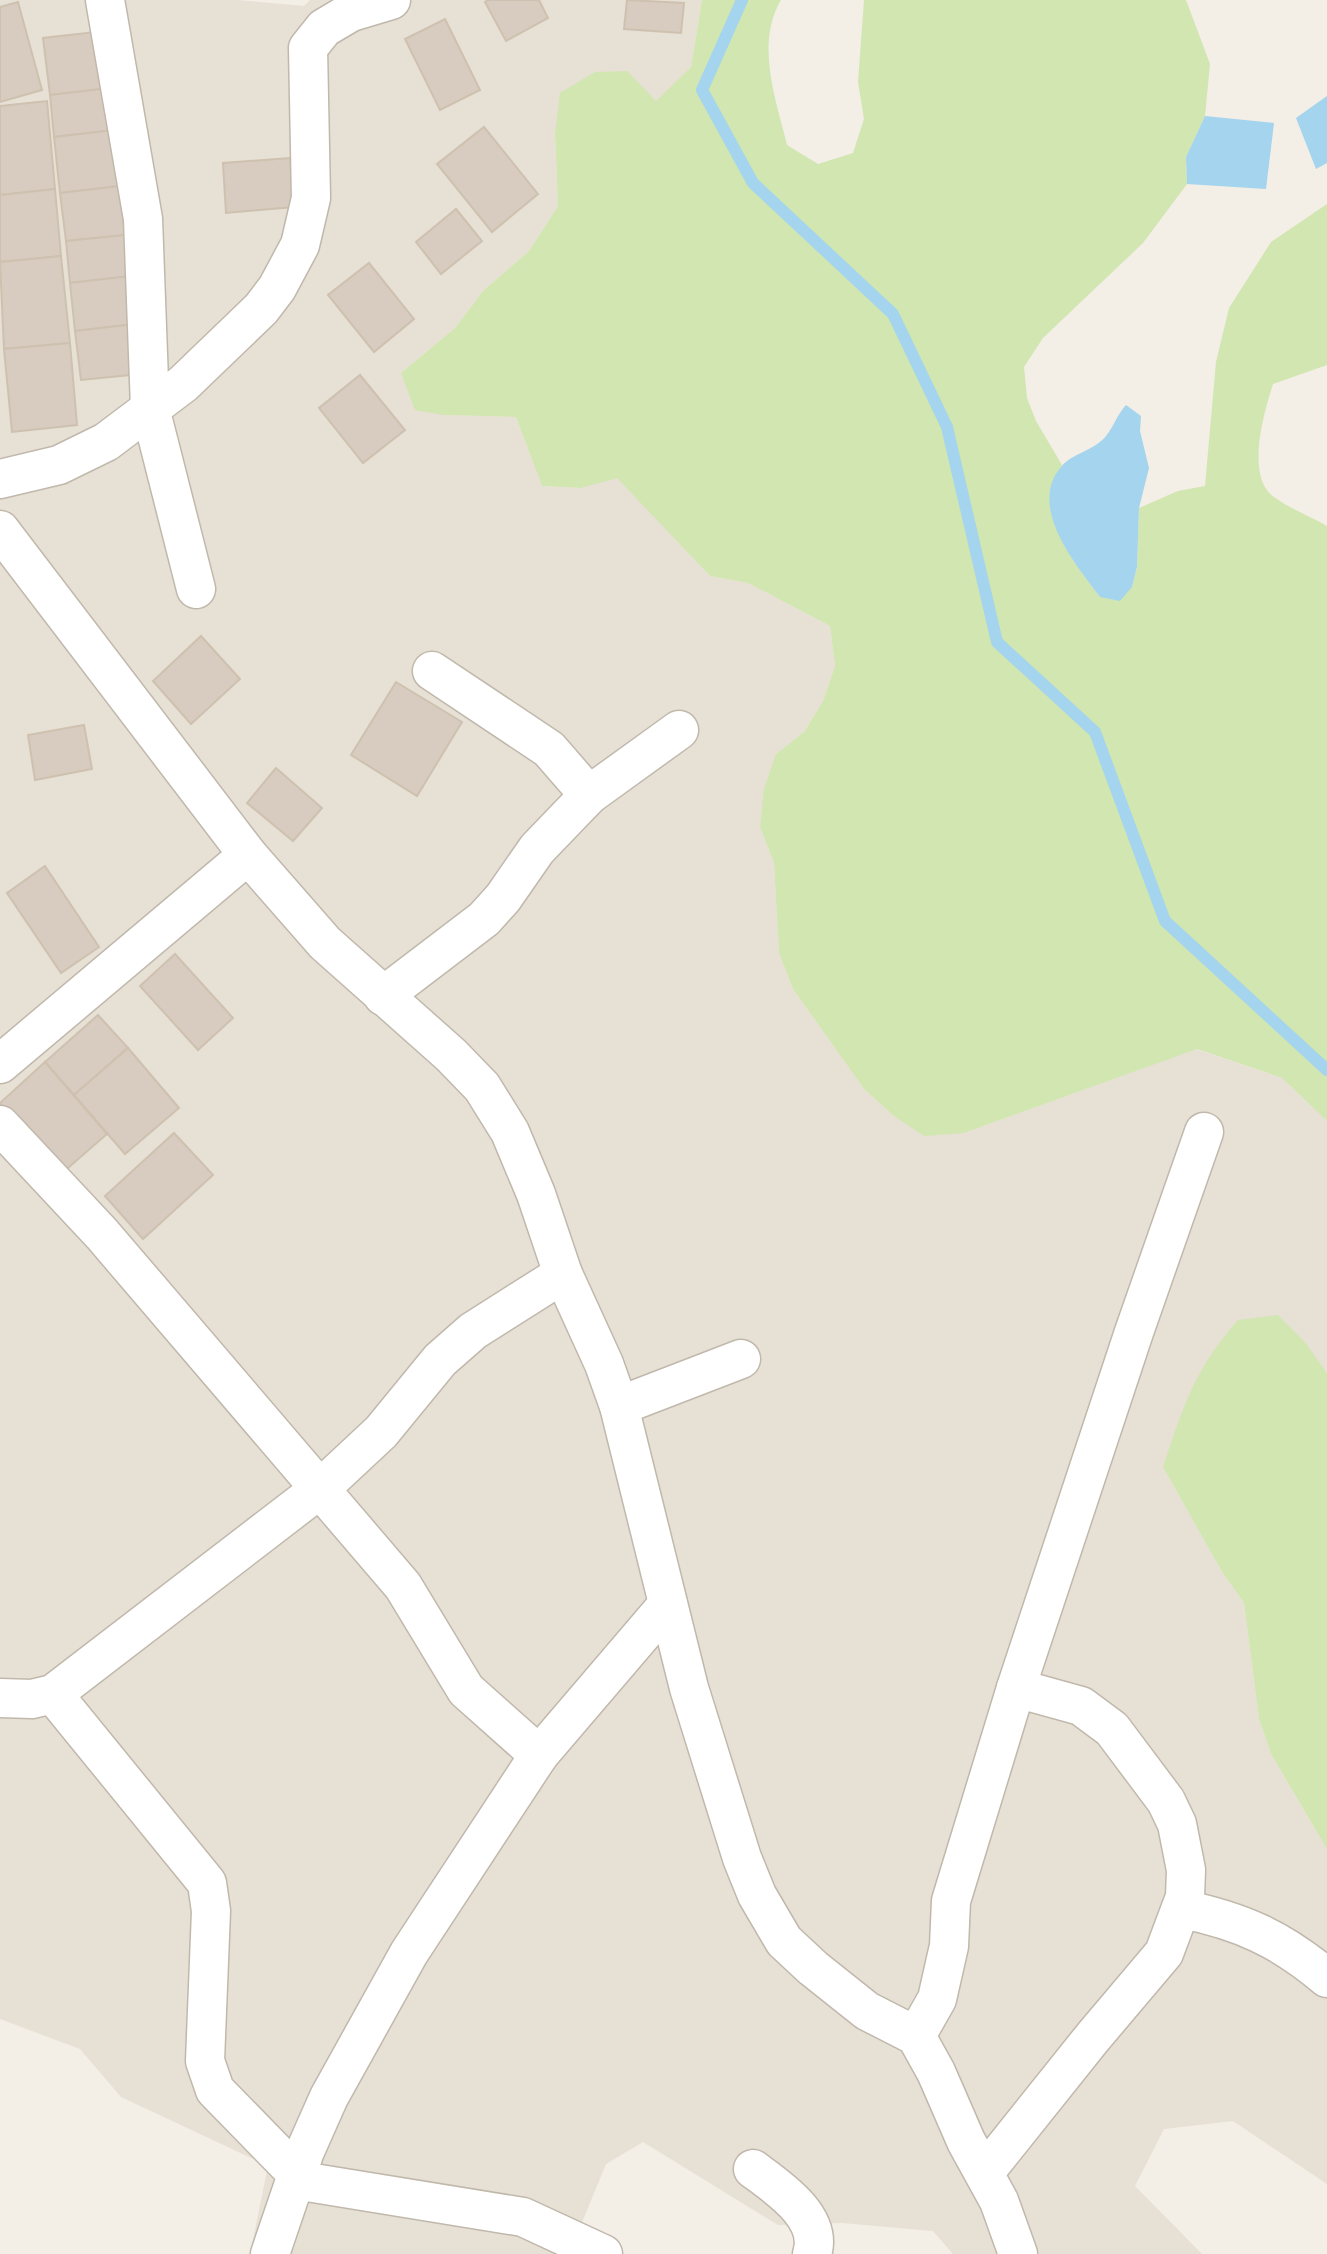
<svg xmlns="http://www.w3.org/2000/svg" width="1327" height="2254" viewBox="0 0 1327 2254" font-family="'Archivo Narrow',sans-serif">
<style>
.residential{fill:#e7e0d5}
.green{fill:#d1e6b0}
.water{fill:#a4d4ee}
.lines{fill:none;stroke-linecap:round;stroke-linejoin:round}
.stream{stroke:#a4d4ee;stroke-width:12}
.building{fill:#d7ccbf;stroke:#cfc1af;stroke-width:2}
.minor-casing{stroke:#c1b8ac;stroke-width:41}
.tertiary-casing{stroke:#c1b8ac;stroke-width:41}
.minor{stroke:#fff;stroke-width:38}
.tertiary{stroke:#fff;stroke-width:38}
</style>
<rect width="100%" height="100%" fill="#f3eee6"/>
<polygon class="residential" points="0,0 238,0 304,6 310,0 702,0 691,67 656,102 555,134 558,206 529,251 483,291 455,328 401,373 444,415 516,417 542,486 581,488 617,477 710,576 748,583 830,626 835,666 823,701 804,732 776,754 760,827 774,863 779,953 793,989 864,1089 894,1116 964,1133 1196,1049 1282,1078 1327,1121 1327,1373 1325,1370 1163,1467 1222,1572 1244,1603 1259,1719 1271,1754 1327,1849 1327,2184 1233,2121 1164,2129 1135,2186 1202,2254 953,2254 933,2231 842,2223 778,2225 643,2142 606,2164 569,2254 250,2254 268,2166 121,2097 80,2049 0,2019"/>
<g class="green">
<path d="M702,0H781C755,44 776,100 787,145L818,164L853,153L864,119L858,82L864,0H1186L1210,64L1205,116L1186,157L1187,184L1143,243L1043,338L1024,367L1027,398L1036,421L1062,465C1033,513 1071,558 1100,597L1132,587L1137,567L1139,508L1178,491L1205,486L1216,362L1229,308L1271,242L1327,204V365L1273,384C1264,412 1245,477 1274,497C1290,509 1310,516 1327,526V1121L1282,1078L1197,1049L964,1133L924,1136L894,1116L864,1089L793,989L779,953L774,863L760,827L764,789L776,754L804,732L823,701L835,666L830,626L748,583L710,576L617,478L581,488L542,486L516,417L444,415L415,410L401,373L455,328L483,291L529,251L558,206L555,134L560,93L595,72L627,71L656,101L691,67Z"/>
<path d="M1278,1315L1304,1341L1327,1373V1849L1271,1754L1259,1719L1244,1603L1222,1572L1163,1467C1184,1405 1194,1370 1238,1320Z"/>
</g>
<g class="water">
<polygon points="1327,96 1327,163 1316,169 1296,118"/>
<polygon points="1205,116 1274,123 1266,189 1187,184 1186,157"/>
<path d="M1126,405L1141,416L1140,431L1149,468L1139,508L1137,567L1132,587L1120,601L1100,597C1076,565 1027,507 1061,467C1072,453 1094,451 1106,436C1114,426 1117,415 1126,405Z"/>
</g>
<g class="lines">
<polyline class="stream" points="742,0 702,90 753,183 893,314 947,427 997,642 1095,732 1165,921 1327,1070"/>
</g>
<g class="building">
<polygon points="488,0 539,0 548,18 506,41 485,2"/>
<polygon points="627,0 684,3 681,33 624,29"/>
<polygon points="18,2 42,90 0,102 0,7"/>
<polygon points="445,19 480,90 440,110 405,39"/>
<polygon points="104,31 110,88 50,95 43,38"/>
<polygon points="110,88 114,130 54,137 50,95"/>
<polygon points="47,101 55,189 0,195 0,106"/>
<polygon points="484,127 538,194 492,232 437,164"/>
<polygon points="114,130 120,186 60,193 54,137"/>
<polygon points="290,158 294,207 226,213 223,163"/>
<polygon points="120,186 125,235 66,241 60,193"/>
<polygon points="55,189 61,256 0,262 0,195"/>
<polygon points="456,209 482,241 441,274 416,242"/>
<polygon points="125,235 130,276 70,283 66,241"/>
<polygon points="61,256 70,343 4,349 0,262"/>
<polygon points="369,263 414,319 374,352 328,295"/>
<polygon points="130,276 135,324 75,331 70,283"/>
<polygon points="135,324 140,374 81,380 75,331"/>
<polygon points="70,343 77,425 12,432 4,349"/>
<polygon points="360,375 405,430 363,463 319,408"/>
<polygon points="201,636 240,679 191,724 153,681"/>
<polygon points="396,682 462,722 417,796 351,755"/>
<polygon points="84,725 92,769 35,780 28,735"/>
<polygon points="276,768 322,808 293,841 247,803"/>
<polygon points="45,866 99,947 61,973 7,893"/>
<polygon points="175,954 233,1018 198,1050 140,986"/>
<polygon points="98,1015 128,1048 74,1095 45,1062"/>
<polygon points="128,1048 179,1108 125,1154 74,1095"/>
<polygon points="45,1062 107,1134 61,1174 0,1103"/>
<polygon points="174,1133 213,1175 143,1239 105,1196"/>
</g>
<g class="lines">
<defs>
<g id="minor">
<polyline points="105,0 143,219 150,408 196,589"/>
<polyline points="0,479 59,465 106,442 183,384 261,309 277,288 300,245 311,198 308,48 324,28 351,12 391,0"/>
<polyline points="432,671 549,749 589,795"/>
<polyline points="383,996 484,919 503,898 537,849 589,795 679,730"/>
<polyline points="0,1064 248,855"/>
<polyline points="0,1125 102,1234 403,1586 466,1690 539,1755"/>
<polyline points="619,1406 741,1359"/>
<polyline points="53,1694 207,1883 211,1911 205,2061 215,2090 297,2174"/>
<polyline points="0,1698 32,1699 53,1694 321,1488 381,1432 440,1360 473,1331 563,1274"/>
<path d="M1182,1909C1241,1921 1281,1939 1327,1978"/>
<polyline points="916,2036 937,1999 949,1946 951,1901 1016,1688 1134,1332 1204,1132"/>
<path d="M753,2169C777,2187 824,2217 812,2254"/>
<polyline points="985,2172 1093,2037 1164,1953 1185,1897 1186,1870 1177,1824 1166,1801 1112,1729 1081,1706 1016,1688"/>
<polyline points="295,2180 523,2217 603,2254"/>
</g>
<g id="tertiary">
<polyline points="0,530 248,855 325,943 451,1055 482,1087 510,1132 536,1194 563,1274 604,1364 619,1406 689,1688 742,1858 757,1895 784,1941 813,1968 867,2011 916,2036 936,2072 966,2141 999,2201 1018,2254"/>
<polyline points="270,2254 305,2151 329,2097 409,1953 539,1755 668,1604"/>
</g>
</defs>
<use href="#minor" class="minor-casing"/>
<use href="#tertiary" class="tertiary-casing"/>
<use href="#minor" class="minor"/>
<use href="#tertiary" class="tertiary"/>
</g>
</svg>
